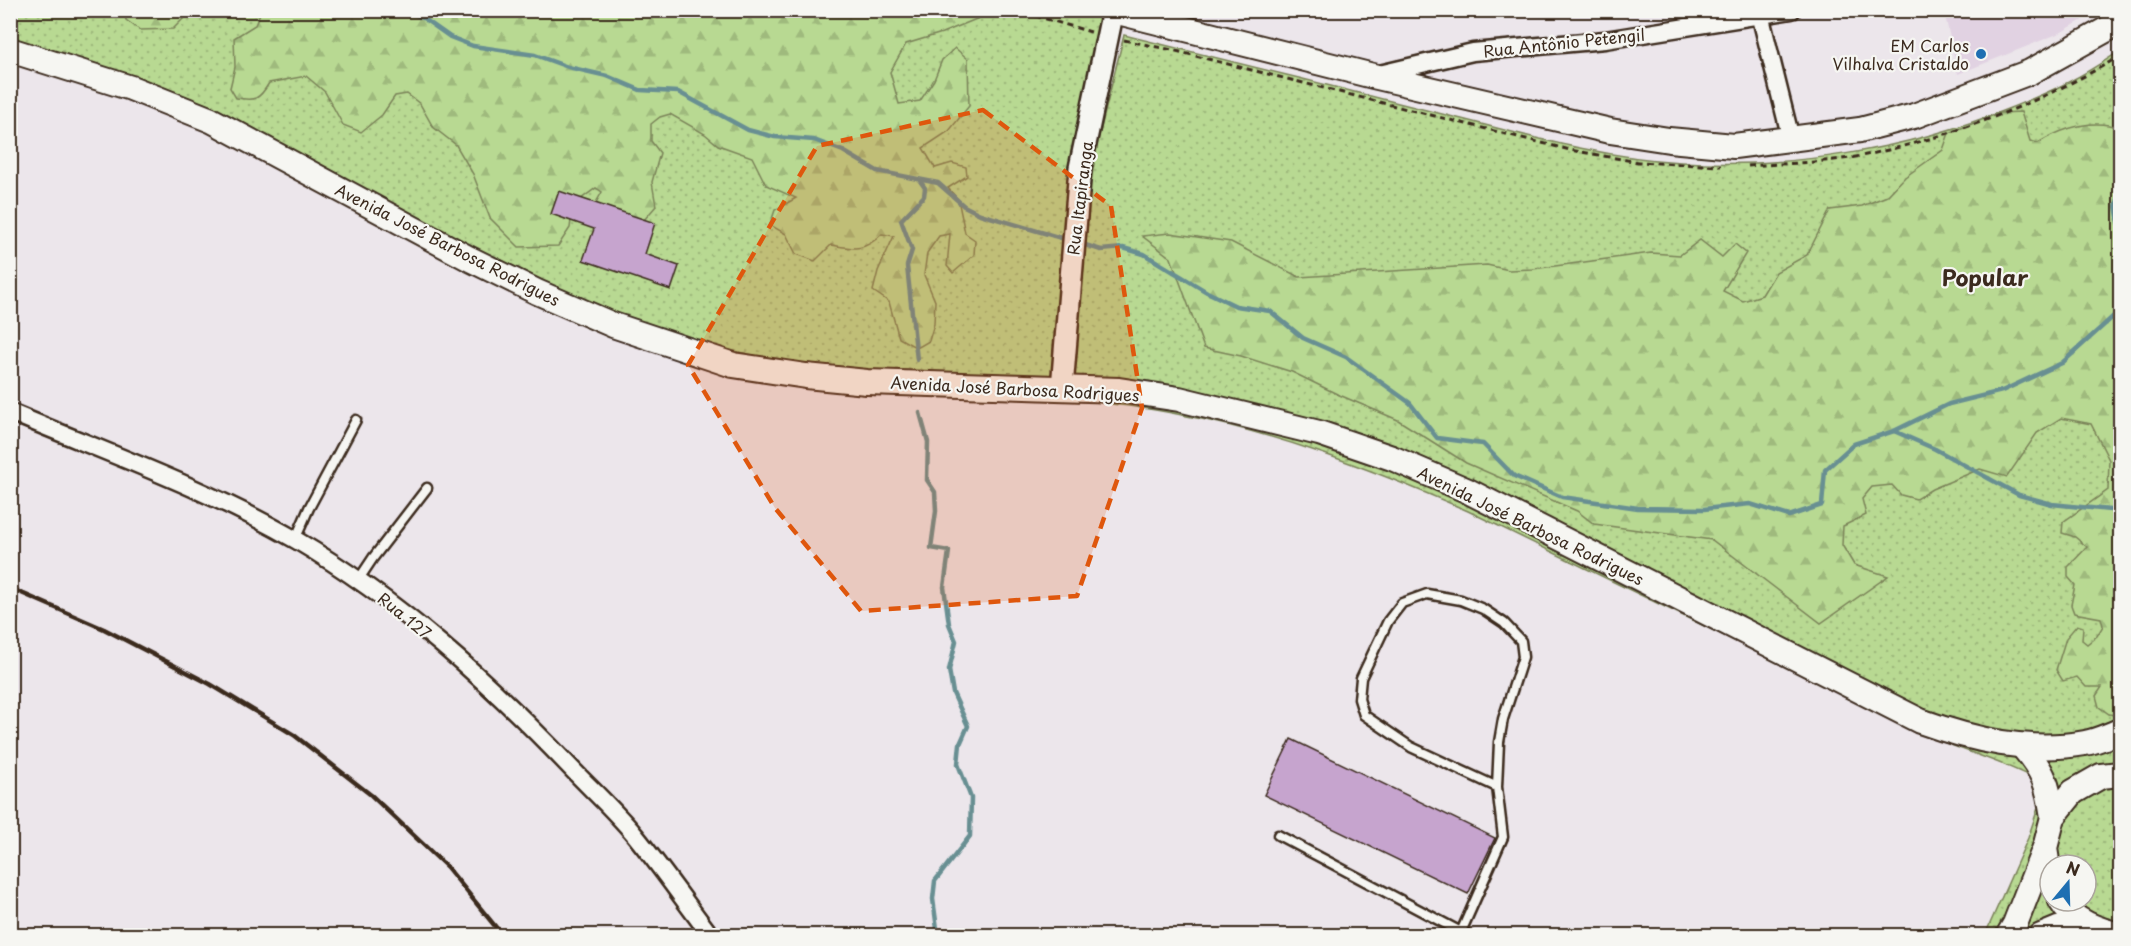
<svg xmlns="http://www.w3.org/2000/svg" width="2131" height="946" viewBox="0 0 2131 946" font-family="'Playpen Sans',sans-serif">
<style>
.built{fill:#e1d2e2}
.grass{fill:url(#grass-dots);stroke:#7a8258;stroke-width:1.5;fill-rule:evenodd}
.forest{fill:url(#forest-firs);stroke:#7a8258;stroke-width:1.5}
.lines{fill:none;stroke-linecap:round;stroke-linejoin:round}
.stream{stroke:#678f92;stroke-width:4.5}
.building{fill:#c6a4ce;stroke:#3b2a1e;stroke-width:1.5}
.service-casing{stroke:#3b2a1e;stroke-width:13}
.minor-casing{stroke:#3b2a1e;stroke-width:21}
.tertiary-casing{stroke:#3b2a1e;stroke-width:26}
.secondary-casing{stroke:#3b2a1e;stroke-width:28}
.path{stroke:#3b2a1e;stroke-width:3;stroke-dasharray:6 4.5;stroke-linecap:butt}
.service{stroke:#f6f6f2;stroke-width:8}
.minor{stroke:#f6f6f2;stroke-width:16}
.tertiary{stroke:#f6f6f2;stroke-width:21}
.secondary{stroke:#f6f6f2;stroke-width:24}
.rail{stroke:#3b2a1e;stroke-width:4.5}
.marked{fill:#df570d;fill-opacity:0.2;stroke:#df570d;stroke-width:4.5;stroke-dasharray:12 8;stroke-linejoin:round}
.poi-dot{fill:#1f6fb2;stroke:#f6f6f2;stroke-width:2}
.labels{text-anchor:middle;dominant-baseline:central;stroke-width:4.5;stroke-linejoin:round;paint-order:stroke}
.street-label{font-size:16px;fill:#3b2a1e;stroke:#f6f6f2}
.poi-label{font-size:16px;fill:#3b2a1e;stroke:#f6f6f2;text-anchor:end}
.district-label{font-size:22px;font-weight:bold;fill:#3b2a1e;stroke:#f6f6f2}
</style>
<defs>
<pattern id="grass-dots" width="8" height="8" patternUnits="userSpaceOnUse" patternTransform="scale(1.5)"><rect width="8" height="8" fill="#b8d992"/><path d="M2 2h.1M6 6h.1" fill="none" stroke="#9fba7d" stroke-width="1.8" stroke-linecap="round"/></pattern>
<pattern id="forest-firs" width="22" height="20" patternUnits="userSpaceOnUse" patternTransform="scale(1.5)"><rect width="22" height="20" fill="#b8d992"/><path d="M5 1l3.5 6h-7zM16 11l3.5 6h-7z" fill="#9fba7d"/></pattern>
</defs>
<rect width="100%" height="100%" fill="#ece6eb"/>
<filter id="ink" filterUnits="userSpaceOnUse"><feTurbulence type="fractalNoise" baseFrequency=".0167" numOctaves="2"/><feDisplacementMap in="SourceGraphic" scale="12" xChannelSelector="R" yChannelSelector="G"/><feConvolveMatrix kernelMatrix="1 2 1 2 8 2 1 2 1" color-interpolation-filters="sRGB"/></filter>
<g filter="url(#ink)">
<polygon class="built" points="1944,11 1944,10 2098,11 2060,33 1958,74"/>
<g class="grass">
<path d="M1101,10L1124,16L1098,122L1091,169L1072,381C983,377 893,378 804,365C742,355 679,338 620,316C571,298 525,274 479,251L11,43L10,11Z"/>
<path d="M1124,35C1231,61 1339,88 1446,115C1522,134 1601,158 1680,162C1792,169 1906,150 2010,108C2032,99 2055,90 2076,78C2091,70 2106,60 2120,51V935H1985L2028,838L2040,802L2033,778C2003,762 1970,753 1938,740L1468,511C1374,470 1278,433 1177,414C1142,407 1107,403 1072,400L1090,187L1098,140ZM2050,865H2086V901H2050Z"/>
</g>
<g class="forest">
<polygon points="125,11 125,10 191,11 173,29 140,30 126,20"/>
<path d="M261,11H977L979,18L942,33L906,44L890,72L899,104L920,101L934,80L942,60L955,48L968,59L969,106L949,131L923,148L935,168L952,163L966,167L967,176L948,188L958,199L965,233L975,240L974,255L953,273L947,266L950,234L939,236L927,253L924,275L935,301L934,324L929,341L917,348L899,338L889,302L873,291L878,271L894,236L882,234C863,252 855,249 831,245L815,261L796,254L786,234L770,225L775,210L796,198L766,185L752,157L718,145L705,134L670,114L660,117L651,124V141L660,153L652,182L656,206L644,220L593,208L602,192L596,188L573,205L570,228L558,246L519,247L490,218L473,174L456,145L433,127L420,104L407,94L395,96L382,115L361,132L343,125L325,92L306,76L269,83C259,100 255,101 236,98L230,88L235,67L234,38L255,25Z"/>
<path d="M2021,112L2030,141L2038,143C2063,128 2091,118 2120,128V716L2109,714L2099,707L2096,696L2102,687H2086L2077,677L2063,681L2056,670L2066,638L2077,625L2083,627L2082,640L2087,644L2097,636L2103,626L2101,618L2074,613L2071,605L2075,585L2068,577V567L2087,547L2075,537L2062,533L2063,522L2108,490L2109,460L2091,424L2061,418L2037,433L2007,477L1980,469L1932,489L1916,499L1901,495L1892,485L1872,487L1862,499L1866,515L1843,526L1842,545L1854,565L1888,576L1821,623L1712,540L1594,524L1577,511L1466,463L1398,420L1337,394L1292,372L1241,356L1204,348L1171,258L1142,236L1170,233L1231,242L1299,277L1487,265L1509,270L1533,269L1651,253L1680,255L1700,240L1722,257L1735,244L1746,253L1723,291L1743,301L1762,295L1776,272L1807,255L1830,210L1862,206L1887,196L1905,177L1943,150L1949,133L1999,113Z"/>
</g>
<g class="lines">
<g class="stream">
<polyline points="405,10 423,18 450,37 473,46 535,55 568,67 607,76 640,90 678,92 748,130 775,137 814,140 843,151 877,171 938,183 964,206 980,214 1068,240"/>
<polyline points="2120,193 2116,206 2120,227"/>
<polyline points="1079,243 1101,250 1123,248 1144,254 1207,292 1236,306 1270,311 1303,338 1346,357 1410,403 1437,438 1483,444 1514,476 1562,497 1638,508 1704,509 1750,504 1789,516 1822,505 1825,470 1854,444 1894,431 1949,404 2002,391 2062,363 2116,314 2118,291 2120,288"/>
<polyline points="917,360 907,266 912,250 901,220 924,196 925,188 920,181"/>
<polyline points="920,413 928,442 927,480 935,492 936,511 931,548 949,551 944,587 949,624 956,641 949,670 953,693 968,726 960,744 958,764 971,798 970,836 935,881 933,899 938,936"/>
<polyline points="1894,431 1935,449 2019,495 2052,504 2120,511"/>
</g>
</g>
<g class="building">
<polygon points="559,191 655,223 645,254 679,266 671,290 583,260 594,229 551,214"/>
<polygon points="1291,739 1495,838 1468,894 1264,795"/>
</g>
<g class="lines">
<defs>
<g id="service">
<polyline points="295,540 309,508 356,420"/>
<polyline points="359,579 373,558 427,488"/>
<polyline points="1278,835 1461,932"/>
<polyline points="1470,936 1461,932 1503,837 1497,787 1411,747 1364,715 1359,699 1361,678 1388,621 1402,603 1427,594 1461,600 1483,609 1504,623 1521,641 1523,657 1503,719 1499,742 1497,787"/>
</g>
<g id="minor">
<polyline points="1759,10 1791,139"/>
<polyline points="1375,75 1473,52 1605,40 1792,10"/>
<path d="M10,412C107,453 206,488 296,540C400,601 489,682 571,768C592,790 615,811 634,834C661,867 685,902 711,936"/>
</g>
<polyline id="tertiary" points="1062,388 1080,168 1113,10"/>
<g id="secondary">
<polyline points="1110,10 1373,76 1610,131 1669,140 1734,146 1860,130 1914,116 2030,72 2120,22"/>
<path d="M10,50L131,88L211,120L468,258L537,292L613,325L733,365L806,376L867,382L1119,390L1179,399L1319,433L1392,458L1466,490L1920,721C1973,740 2028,753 2085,743C2097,741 2109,735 2120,731"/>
<path d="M2023,747C2044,772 2048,784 2053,817"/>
<polyline points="2050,881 2045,848 2053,817 2073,792 2101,776 2120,774"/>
<path d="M2061,901C2073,922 2099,930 2120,935"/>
<polyline points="2008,936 2015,924 2044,850"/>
<polyline points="2041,936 2058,929 2089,926"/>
</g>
</defs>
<use href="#service" class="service-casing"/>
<use href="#minor" class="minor-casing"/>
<use href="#tertiary" class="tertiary-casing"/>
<use href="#secondary" class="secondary-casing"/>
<g class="path">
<polyline points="1015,10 1091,32"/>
<polyline points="1124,40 1172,50 1570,150 1638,162 1721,166"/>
<path d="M1748,166C1788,163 1828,163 1866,155C1955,136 2043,102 2120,56"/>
</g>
<use href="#service" class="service"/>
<use href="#minor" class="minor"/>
<use href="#tertiary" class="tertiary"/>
<use href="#secondary" class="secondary"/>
<polyline class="rail" points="10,588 104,629 210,684 294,735 371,795 447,867 503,936"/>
</g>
</g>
<path class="marked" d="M983,110L1111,206L1142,408L1077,596L861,611L775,508L688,365L817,146Z"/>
<circle class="poi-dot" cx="1981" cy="54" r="6"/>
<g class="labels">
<g class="street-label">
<text transform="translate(1564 42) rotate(-6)">Rua Antônio Petengil</text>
<text transform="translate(1079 198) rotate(-83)">Rua Itapiranga</text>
<text transform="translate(448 244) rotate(27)">Avenida José Barbosa Rodrigues</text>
<text transform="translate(1015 388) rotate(3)">Avenida José Barbosa Rodrigues</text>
<text transform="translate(1531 525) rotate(26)">Avenida José Barbosa Rodrigues</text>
<text transform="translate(405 615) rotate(39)">Rua 127</text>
</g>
<g class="poi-label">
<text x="1969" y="45">EM Carlos<tspan x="1969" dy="18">Vilhalva Cristaldo</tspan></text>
</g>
<g class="district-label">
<text x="1985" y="276">Popular</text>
</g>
</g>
<rect width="2131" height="946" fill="none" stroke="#f6f6f2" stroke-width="36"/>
<rect x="18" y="18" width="2095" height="910" fill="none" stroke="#3b2a1e" stroke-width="2" filter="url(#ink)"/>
<g transform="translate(2068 883) rotate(19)"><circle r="28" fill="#f6f6f2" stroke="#aba49d" stroke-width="1.5"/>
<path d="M0-4.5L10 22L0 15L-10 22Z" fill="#1f6fb2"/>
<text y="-9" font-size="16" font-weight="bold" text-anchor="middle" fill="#3b2a1e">N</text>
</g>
</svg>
